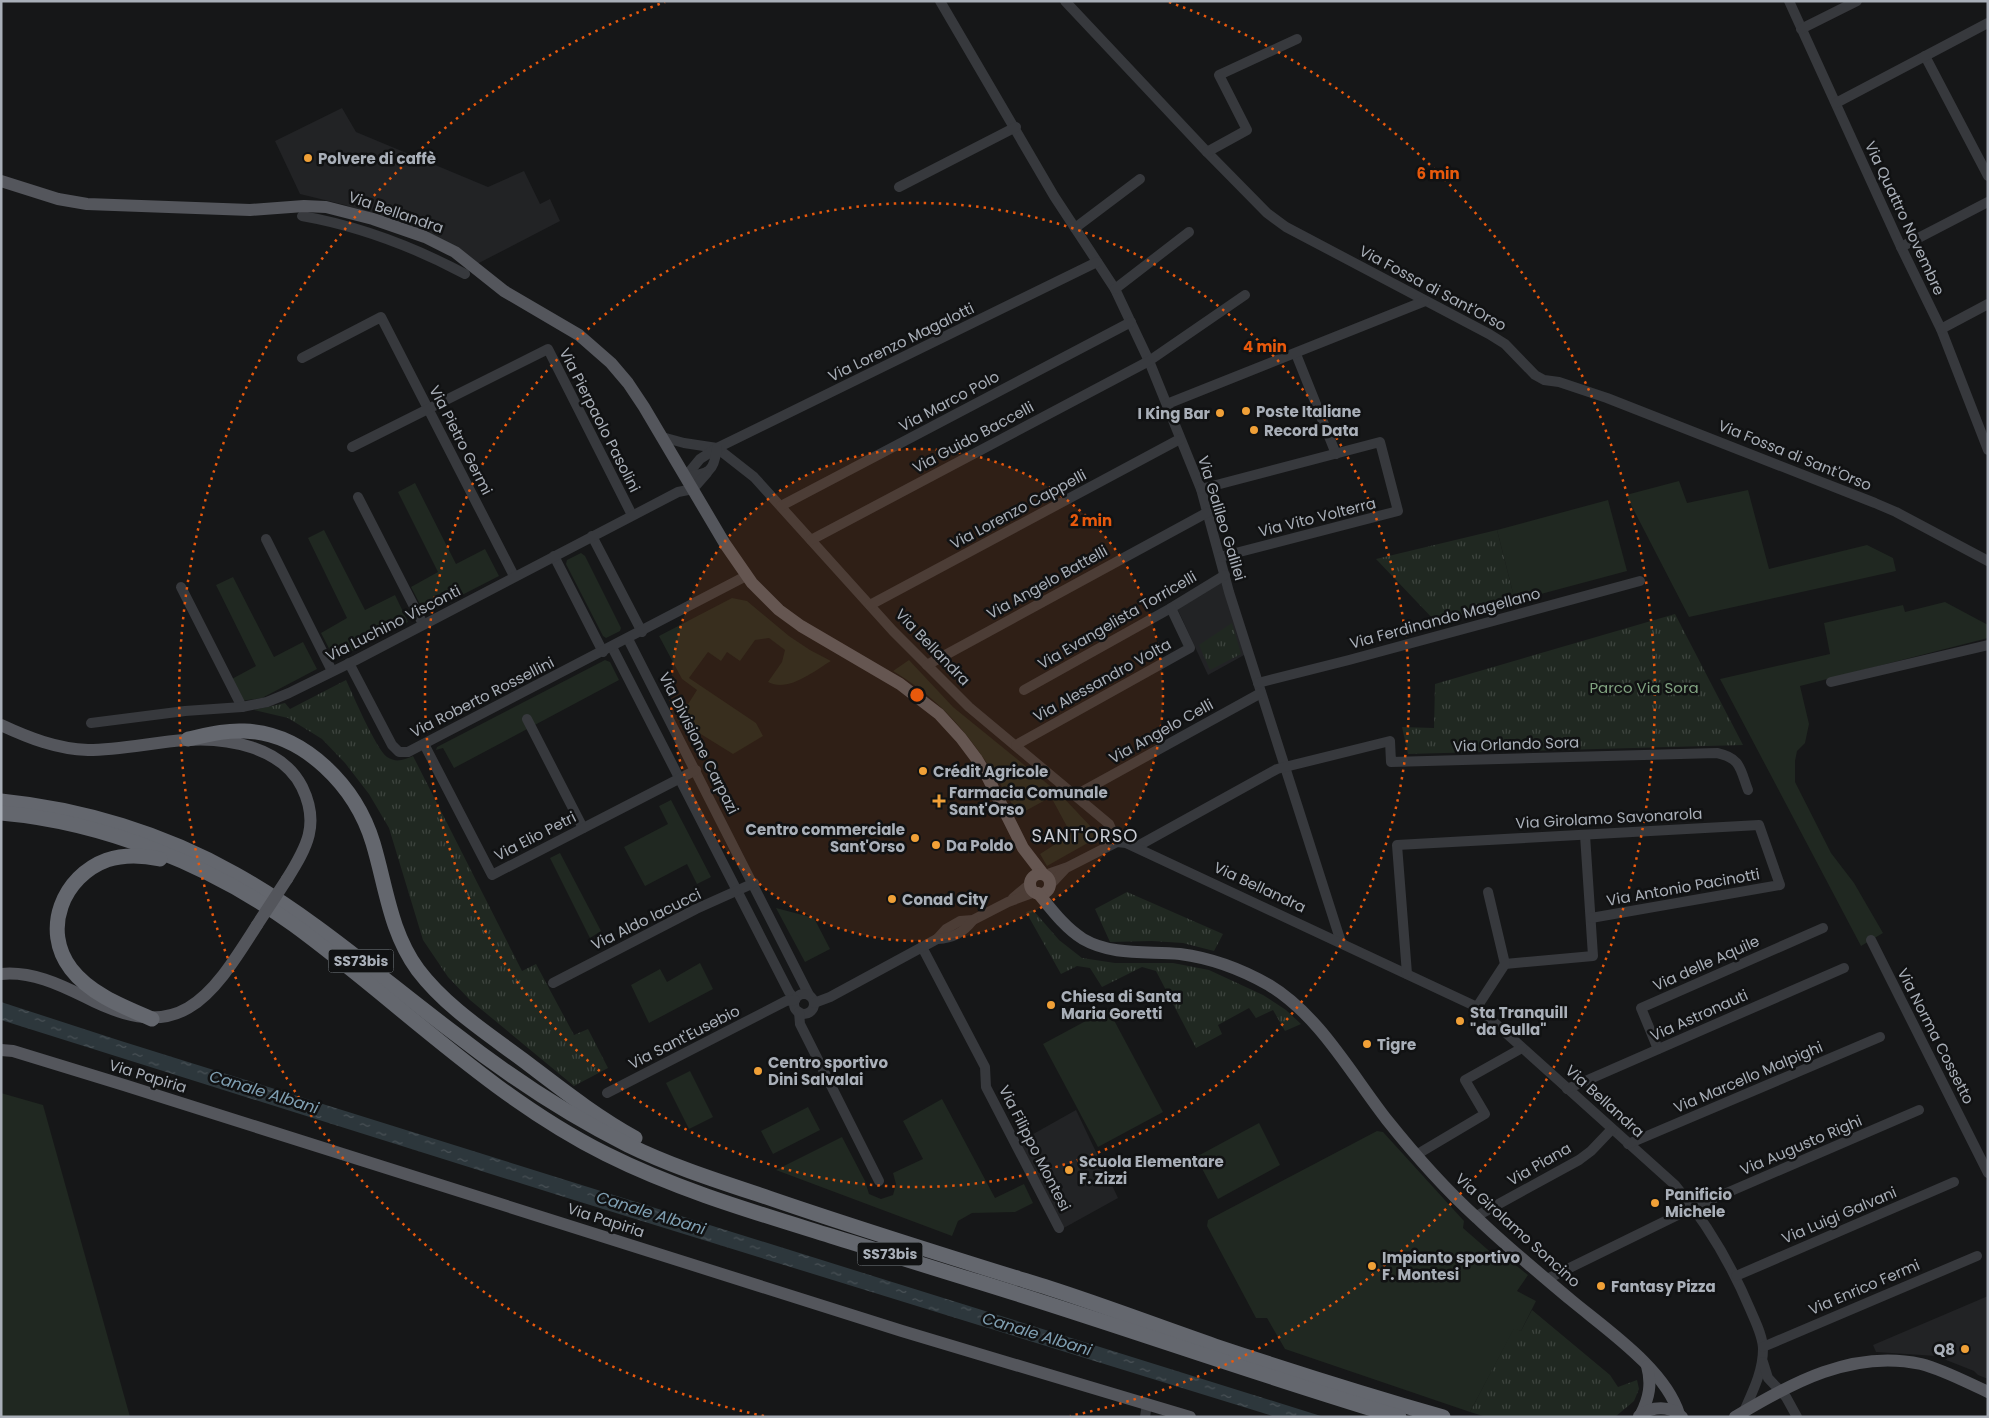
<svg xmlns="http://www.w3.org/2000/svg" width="1989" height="1418" viewBox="0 0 1989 1418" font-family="Poppins,sans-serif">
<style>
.built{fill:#222325}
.green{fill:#202821}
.park{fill:url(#park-tufts)}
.water{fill:url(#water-ripples)}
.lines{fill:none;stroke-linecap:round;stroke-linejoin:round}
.minor{stroke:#37393d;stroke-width:10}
.major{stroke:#54565c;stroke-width:12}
.highway{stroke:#64676e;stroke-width:15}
.major-bridge{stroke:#54565c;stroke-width:12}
.ring{fill:none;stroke:#e8590c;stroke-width:2.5;stroke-dasharray:2.5 5}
.poi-dot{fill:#f0a037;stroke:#111213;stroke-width:2}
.labels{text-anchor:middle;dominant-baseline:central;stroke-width:5;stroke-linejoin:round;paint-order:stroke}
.shield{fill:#111213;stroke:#7b8086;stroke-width:1}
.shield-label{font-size:14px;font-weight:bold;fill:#a9afb8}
.poi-label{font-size:15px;font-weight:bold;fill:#a9afb8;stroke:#111213;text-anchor:start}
.street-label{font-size:15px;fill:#a9afb8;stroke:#111213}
.park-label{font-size:15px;fill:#81a380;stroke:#111213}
.water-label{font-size:16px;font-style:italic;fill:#80a0b3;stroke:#111213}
.quarter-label{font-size:18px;letter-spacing:1px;fill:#cacdd4;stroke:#111213}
.centre{fill:#e8590c;stroke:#111213;stroke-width:2.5}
.ring-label{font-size:15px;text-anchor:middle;font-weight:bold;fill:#e8590c;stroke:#111213;stroke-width:5;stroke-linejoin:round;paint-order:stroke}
</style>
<defs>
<pattern id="park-tufts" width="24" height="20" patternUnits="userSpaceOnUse" patternTransform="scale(1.25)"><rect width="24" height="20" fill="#202821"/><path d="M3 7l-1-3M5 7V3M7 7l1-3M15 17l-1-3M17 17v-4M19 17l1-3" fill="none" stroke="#3e453f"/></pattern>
<pattern id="water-ripples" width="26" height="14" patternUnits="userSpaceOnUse" patternTransform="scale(1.25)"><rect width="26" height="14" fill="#2d373c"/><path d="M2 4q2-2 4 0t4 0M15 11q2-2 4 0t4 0" fill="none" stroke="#495156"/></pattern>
</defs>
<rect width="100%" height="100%" fill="#161718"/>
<g class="built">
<polygon points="342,108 356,132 488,187 524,171 540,204 550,199 560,221 477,264 446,242 345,205 300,194 275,141"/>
<polygon points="1221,582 1246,654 1208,675 1177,608"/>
<polygon points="1076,1110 1118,1198 1062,1229 1019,1142"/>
<polygon points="1988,1296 1988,1379 1978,1375 1974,1371 1936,1356 1876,1352 1873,1345"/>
</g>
<g class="green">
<polygon points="1679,481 1687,503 1748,490 1769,569 1867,545 1893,558 1896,571 1689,617 1626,495"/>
<polygon points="415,483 456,564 485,549 499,576 425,614 411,587 438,572 398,492"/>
<polygon points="1608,500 1627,571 1515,601 1497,530"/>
<polygon points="324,530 365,610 395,595 408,622 335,660 321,633 347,618 308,538"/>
<polygon points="581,553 585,556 621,628 620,631 606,638 603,636 566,564 567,560"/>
<polygon points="233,577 274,657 303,642 317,669 262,698 241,701 230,680 256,666 216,585"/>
<path d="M732,598L747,601L789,636L810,650L831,661C814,671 788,693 768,682L782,662L785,650L769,638L755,640L740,661L727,652L721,661L708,652L689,678L756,723L763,736L733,754L678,720L697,690L682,679L659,636Z"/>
<polygon points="1945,602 1988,625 1988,638 1800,686 1809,724 1805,743 1797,751 1795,761 1795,782 1831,853 1854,883 1883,933 1861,946 1720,679 1830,654 1824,623 1903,605 1905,612"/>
<polygon points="605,660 610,662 619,680 454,768 443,748 436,750 437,747"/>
<path d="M909,660L953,707L1060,794L1093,829L1096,834L1093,840L1047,866L1040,854L1071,834L1051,797L1018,815C985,755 953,707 893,671Z"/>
<polygon points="671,800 711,877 697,884 687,864 645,886 624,847 668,824 659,806"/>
<polygon points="560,853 601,931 590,938 550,858"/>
<polygon points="776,908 814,918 830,949 805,962"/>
<polygon points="700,963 713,989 649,1023 631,985 660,969 667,982"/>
<polygon points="1108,1009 1163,1112 1098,1147 1043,1044"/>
<polygon points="690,1071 713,1117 689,1129 666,1083"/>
<polygon points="1,1093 43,1105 130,1417 1,1417"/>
<polygon points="942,1099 995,1198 1024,1184 1033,1203 1015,1212 972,1213 958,1221 952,1236 776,1170 842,1137 865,1181 869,1194 881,1199 893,1195 896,1184 893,1173 923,1159 903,1121"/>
<polygon points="808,1107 820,1130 773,1154 761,1131"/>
<polygon points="1259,1123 1280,1165 1218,1199 1196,1157"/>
<polygon points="1377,1131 1383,1132 1464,1221 1463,1228 1495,1256 1503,1255 1528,1275 1517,1291 1536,1301 1521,1331 1514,1329 1470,1412 1285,1349 1267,1318 1256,1318 1207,1226 1208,1220"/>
</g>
<g class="park">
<polygon points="1497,530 1515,601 1436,622 1376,559"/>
<polygon points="1675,614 1743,745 1408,754 1402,727 1434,728 1435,684"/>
<polygon points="1232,623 1241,654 1210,670 1199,645"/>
<path d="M346,680C353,695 376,749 387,757C396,763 404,760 413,756L522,971L536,964L574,1035L588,1029L608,1068L574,1086L470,1000L448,977L423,940L389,828L369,794L345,763L322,739L288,718L254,710L285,703L290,709Z"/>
<polygon points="1127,892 1223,934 1214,951 1183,943 1152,941 1110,942 1095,909"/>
<polygon points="1033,910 1059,940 1082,958 1115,963 1173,963 1209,970 1263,995 1286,1010 1301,1024 1285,1031 1273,1010 1256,1018 1249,1008 1218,1025 1222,1034 1196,1048 1156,971 1142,967 1102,987 1090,968 1077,966 1061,974 1026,912"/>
<polygon points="1532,1310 1610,1375 1618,1387 1637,1380 1639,1389 1634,1401 1615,1417 1487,1417 1470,1412 1514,1328 1521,1331"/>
</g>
<polygon class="water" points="1,1002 121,1041 1324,1417 1276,1417 561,1196 1,1020"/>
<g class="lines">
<g class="minor">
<polyline points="940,1 1054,196 1115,289 1149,361 1201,489 1229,592 1341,942"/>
<polyline points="1065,1 1207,152 1267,213 1286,227 1489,334 1505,344 1535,375 1544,380 1559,382 1607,398 1875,503 1896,512 1988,561"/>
<polyline points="1789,1 1901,247 1941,329 1988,450"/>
<polyline points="1801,29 1857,1"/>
<polyline points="1925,56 1988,176"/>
<polyline points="1836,103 1988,23"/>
<polyline points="1207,152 1247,130 1219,75 1297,39"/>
<polyline points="899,187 1016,127"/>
<path d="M302,216C359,226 414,247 465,274"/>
<polyline points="1075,228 1140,179"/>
<polyline points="1901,247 1988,202"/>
<polyline points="1115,289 1189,232"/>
<polyline points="1941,329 1988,304"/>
<polyline points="1296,354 1336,454"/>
<polyline points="302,358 381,317 514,576"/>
<polyline points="1167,404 1425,301"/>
<polyline points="662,437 684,443 717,448 754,477 893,631 969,707 1109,824 1117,842"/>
<polyline points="352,447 548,349 632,515"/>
<polyline points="686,476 700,459 717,448 1097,262"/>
<path d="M686,476C709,474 714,472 717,448"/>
<polyline points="1201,489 1380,442 1398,511 1220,557"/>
<polyline points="358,497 423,624"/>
<polyline points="781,506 1131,322"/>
<polyline points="592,536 642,632"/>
<polyline points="266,539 332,671"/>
<polyline points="811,540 1149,361 1245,295"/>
<polyline points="554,556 603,652"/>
<polyline points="181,587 242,707"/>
<polyline points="870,605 1180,439"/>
<polyline points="628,639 809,995"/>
<polyline points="612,647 789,992 795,1000"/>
<polyline points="349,663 392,745 399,752 408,752 746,576"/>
<polyline points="927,665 1208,512"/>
<polyline points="1831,682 1988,645"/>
<polyline points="1258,683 1349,660 1640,581"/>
<polyline points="1024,690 1171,608 1225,575"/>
<polyline points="527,719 583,828"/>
<polyline points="91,723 185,711 242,707 267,702 289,693 356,660 678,492 693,489 707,473"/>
<polyline points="424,744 492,875 696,770"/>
<polyline points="1016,745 1190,648 1171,608"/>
<polyline points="1076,795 1261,693"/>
<path d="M1136,847L1277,769L1390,741L1391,762L1717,753C1741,758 1740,769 1748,790"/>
<path d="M1045,875L1068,867L1117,842L1126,843L1477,1007L1675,1185C1707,1223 1731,1264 1750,1309C1755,1321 1763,1336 1763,1349C1763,1371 1753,1391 1744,1411"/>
<polyline points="1050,885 1065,869"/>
<polyline points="1013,898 1031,883"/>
<polyline points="937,939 946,929 960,921 973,920 1008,902 1035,892"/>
<polyline points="1871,940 1988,1173"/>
<polyline points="922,947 985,1067 986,1087 1059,1228"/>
<polyline points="1505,964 1593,956 1585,835"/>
<polyline points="1407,974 1397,845 1759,825 1780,885 1591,918"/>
<polyline points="553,983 696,909 754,883"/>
<circle cx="804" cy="1004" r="10"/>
<path d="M814,1003L830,997L937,939C953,938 963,933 973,920"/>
<polyline points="1477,1007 1505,964 1488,892"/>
<polyline points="799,1012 800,1024 879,1181"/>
<polyline points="1658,1049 1641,1008 1823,928"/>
<polyline points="1567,1089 1844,968"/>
<polyline points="607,1093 786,1001 795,1000"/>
<polyline points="1628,1144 1880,1037"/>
<polyline points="1416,1155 1485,1114 1465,1080 1522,1048"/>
<polyline points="1475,1217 1579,1160 1591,1151 1612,1129"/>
<polyline points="1736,1276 1954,1182"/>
<polyline points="1547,1279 1694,1207 1919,1110"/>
<polyline points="1763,1347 1977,1256"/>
<polyline points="1763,1362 1768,1378 1786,1397 1797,1417"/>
<polyline points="1145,1417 1147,1404"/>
</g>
<g class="major">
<polyline points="1,181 58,199 87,204 250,210 304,206 326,207 373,219 425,237 455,252 504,291 579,335 611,363 628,383 644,407 725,544 752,583 779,610 801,626 900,684 939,714 961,738 976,758 987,776 1023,848 1043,874"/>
<path d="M1,725C29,738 57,749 88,750C121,750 154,742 186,740C227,737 282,747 302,787C320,824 307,847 287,879"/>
<circle cx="1040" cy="884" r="10"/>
<path d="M1038,893C1051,909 1065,928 1083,939C1112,956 1148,951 1180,954C1211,958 1241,969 1269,985C1320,1016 1351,1074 1387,1120C1415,1155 1444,1188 1477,1218C1507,1247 1539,1273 1571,1300C1607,1330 1665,1369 1679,1414"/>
<path d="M1,974C31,971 59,984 85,997C179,1046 209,1001 257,925"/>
<polyline points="1,1050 13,1051 124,1085 902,1331 1190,1417"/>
<path d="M1641,1414C1649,1398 1652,1384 1647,1366"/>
<path d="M1639,1416C1651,1406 1671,1405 1682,1417"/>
<path d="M1735,1417C1791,1383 1853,1349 1921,1364C1944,1370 1966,1382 1988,1392"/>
</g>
<g class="highway">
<path d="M188,739C207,735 225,730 244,731C305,733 356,787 373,843C386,886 390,932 418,970C446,1007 487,1033 523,1060C560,1088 595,1116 635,1138"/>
<path d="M1,801C82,809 164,834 235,874C314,918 382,979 454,1033C509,1076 566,1114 628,1145C673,1167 721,1182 769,1198C862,1230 956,1259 1049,1288C1105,1306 1160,1327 1215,1346C1290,1371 1366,1395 1443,1417"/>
<path d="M1,813C104,822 211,865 294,925C398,1001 490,1096 606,1154C678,1190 754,1212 831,1236C880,1251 929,1267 979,1282C1119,1325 1258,1375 1399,1417"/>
<path d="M152,1019C124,1007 90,994 71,969C41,930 63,876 107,860C125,854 142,855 160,859"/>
</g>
<polyline class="major-bridge" points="257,925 287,879"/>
</g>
<circle cx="917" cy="695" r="246" fill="#e8590c" fill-opacity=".12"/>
<g class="ring">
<circle cx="917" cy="695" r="246"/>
<circle cx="917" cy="695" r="492"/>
<path d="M764 1416A737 737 0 0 1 665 2M1169 2A737 737 0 0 1 1070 1416"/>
</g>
<g class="poi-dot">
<circle cx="308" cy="158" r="5"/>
<circle cx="1246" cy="411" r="5"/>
<circle cx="1220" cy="413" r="5"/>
<circle cx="1254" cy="430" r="5"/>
<circle cx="923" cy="771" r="5"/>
<path d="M936.5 793.5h5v5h5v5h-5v5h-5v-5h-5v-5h5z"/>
<circle cx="915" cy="838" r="5"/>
<circle cx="936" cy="845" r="5"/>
<circle cx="892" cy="899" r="5"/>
<circle cx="1051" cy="1005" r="5"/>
<circle cx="1460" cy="1021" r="5"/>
<circle cx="1367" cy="1044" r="5"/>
<circle cx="758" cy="1071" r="5"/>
<circle cx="1069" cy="1170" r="5"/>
<circle cx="1655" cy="1203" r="5"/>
<circle cx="1372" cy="1266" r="5"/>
<circle cx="1601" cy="1286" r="5"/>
<circle cx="1965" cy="1349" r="5"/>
</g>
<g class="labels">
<g class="shield">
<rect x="328.5" y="949.5" width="65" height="23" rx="4"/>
<rect x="857.5" y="1242.5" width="65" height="23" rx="4"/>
</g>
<g class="shield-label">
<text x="361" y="961">SS73bis</text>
<text x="890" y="1254">SS73bis</text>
</g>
<g class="poi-label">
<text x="318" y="158">Polvere di caffè</text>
<text x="1256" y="411">Poste Italiane</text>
<text x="1210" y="413" text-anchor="end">I King Bar</text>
<text x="1264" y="430">Record Data</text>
<text x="933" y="771">Crédit Agricole</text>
<text x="949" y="792">Farmacia Comunale<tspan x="949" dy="17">Sant'Orso</tspan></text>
<text x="905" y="829" text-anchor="end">Centro commerciale<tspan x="905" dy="17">Sant'Orso</tspan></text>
<text x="946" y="845">Da Poldo</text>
<text x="902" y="899">Conad City</text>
<text x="1061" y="996">Chiesa di Santa<tspan x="1061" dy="17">Maria Goretti</tspan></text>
<text x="1470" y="1012">Sta Tranquill<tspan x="1470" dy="17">"da Gulla"</tspan></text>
<text x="1377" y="1044">Tigre</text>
<text x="768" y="1062">Centro sportivo<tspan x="768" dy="17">Dini Salvalai</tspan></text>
<text x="1079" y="1161">Scuola Elementare<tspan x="1079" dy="17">F. Zizzi</tspan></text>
<text x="1665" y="1194">Panificio<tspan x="1665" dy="17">Michele</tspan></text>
<text x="1382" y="1257">Impianto sportivo<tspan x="1382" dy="17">F. Montesi</tspan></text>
<text x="1611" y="1286">Fantasy Pizza</text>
<text x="1955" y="1349" text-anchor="end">Q8</text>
</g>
<g class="street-label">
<text transform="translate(396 212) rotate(19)">Via Bellandra</text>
<text transform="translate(1905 218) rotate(65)">Via Quattro Novembre</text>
<text transform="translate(1433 288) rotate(28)">Via Fossa di Sant'Orso</text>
<text transform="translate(901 342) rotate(-26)">Via Lorenzo Magalotti</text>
<text transform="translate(949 401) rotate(-28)">Via Marco Polo</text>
<text transform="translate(600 420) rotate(63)">Via Pierpaolo Pasolini</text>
<text transform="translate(973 437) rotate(-28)">Via Guido Baccelli</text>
<text transform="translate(461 440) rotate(63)">Via Pietro Germi</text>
<text transform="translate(1795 455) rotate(22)">Via Fossa di Sant'Orso</text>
<text transform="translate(1018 509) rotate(-28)">Via Lorenzo Cappelli</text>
<text transform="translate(1317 517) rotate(-14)">Via Vito Volterra</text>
<text transform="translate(1222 518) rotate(73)">Via Galileo Galilei</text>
<text transform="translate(1047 582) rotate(-29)">Via Angelo Battelli</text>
<text transform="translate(1445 618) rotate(-15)">Via Ferdinando Magellano</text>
<text transform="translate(1117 620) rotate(-30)">Via Evangelista Torricelli</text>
<text transform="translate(393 623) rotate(-27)">Via Luchino Visconti</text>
<text transform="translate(933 647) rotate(46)">Via Bellandra</text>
<text transform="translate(1102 680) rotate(-29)">Via Alessandro Volta</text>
<text transform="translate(482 697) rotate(-27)">Via Roberto Rossellini</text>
<text transform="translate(1161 731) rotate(-29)">Via Angelo Celli</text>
<text transform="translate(699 743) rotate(63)">Via Divisione Carpazi</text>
<text transform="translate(1516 744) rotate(-2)">Via Orlando Sora</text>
<text transform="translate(1609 818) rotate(-3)">Via Girolamo Savonarola</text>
<text transform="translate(535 836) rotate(-27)">Via Elio Petri</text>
<text transform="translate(1260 887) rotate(25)">Via Bellandra</text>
<text transform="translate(1683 887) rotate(-10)">Via Antonio Pacinotti</text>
<text transform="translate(646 919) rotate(-26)">Via Aldo Iacucci</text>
<text transform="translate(1706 963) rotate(-24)">Via delle Aquile</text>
<text transform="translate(1699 1015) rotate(-24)">Via Astronauti</text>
<text transform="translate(1936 1036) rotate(63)">Via Norma Cossetto</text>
<text transform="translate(684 1037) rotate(-27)">Via Sant'Eusebio</text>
<text transform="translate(148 1076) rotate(17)">Via Papiria</text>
<text transform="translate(1748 1077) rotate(-23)">Via Marcello Malpighi</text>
<text transform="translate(1605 1101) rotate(42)">Via Bellandra</text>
<text transform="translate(1801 1145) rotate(-23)">Via Augusto Righi</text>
<text transform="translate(1035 1148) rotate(63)">Via Filippo Montesi</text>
<text transform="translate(1539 1164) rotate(-30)">Via Piana</text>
<text transform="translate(1839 1215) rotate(-23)">Via Luigi Galvani</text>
<text transform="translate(606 1220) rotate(18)">Via Papiria</text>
<text transform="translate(1518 1230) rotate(42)">Via Girolamo Soncino</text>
<text transform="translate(1864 1287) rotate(-23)">Via Enrico Fermi</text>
</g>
<g class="park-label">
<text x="1644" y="687">Parco Via Sora</text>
</g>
<g class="water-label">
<text transform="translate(264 1092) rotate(17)">Canale Albani</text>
<text transform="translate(651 1213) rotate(17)">Canale Albani</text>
<text transform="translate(1037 1334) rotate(17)">Canale Albani</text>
</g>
<g class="quarter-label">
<text x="1085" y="835">SANT'ORSO</text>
</g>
</g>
<circle cx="917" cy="695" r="8" class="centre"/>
<g class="ring-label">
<text x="1438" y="179">6 min</text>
<text x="1265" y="352">4 min</text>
<text x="1091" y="526">2 min</text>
</g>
<rect width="1989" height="1418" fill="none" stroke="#a9afb8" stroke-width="5"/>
</svg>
